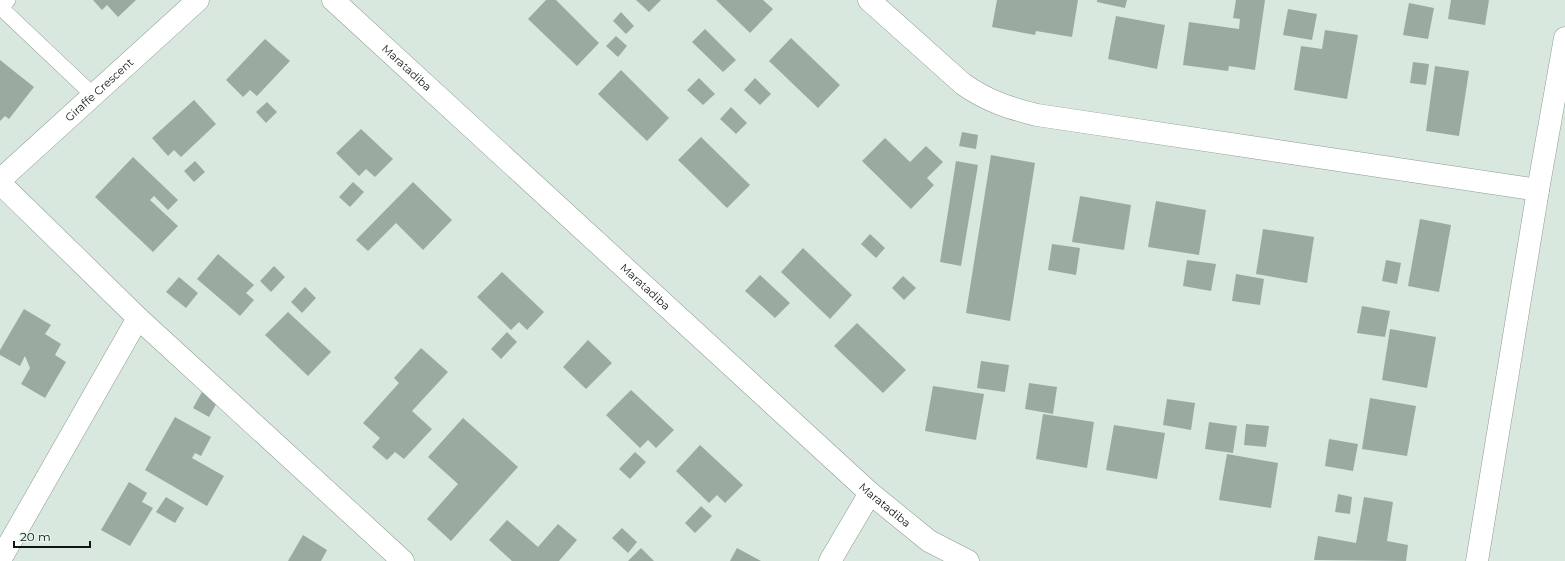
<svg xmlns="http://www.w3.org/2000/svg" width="1565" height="561" viewBox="0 0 1565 561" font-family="Montserrat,sans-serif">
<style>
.building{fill:#9baaa1}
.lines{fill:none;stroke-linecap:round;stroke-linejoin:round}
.lane-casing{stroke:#8c9b92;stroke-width:16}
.street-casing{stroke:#8c9b92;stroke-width:23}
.secondary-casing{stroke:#8c9b92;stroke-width:23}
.lane{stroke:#fff;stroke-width:15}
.street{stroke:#fff;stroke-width:22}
.secondary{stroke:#fff;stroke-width:22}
.labels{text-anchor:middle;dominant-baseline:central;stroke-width:4;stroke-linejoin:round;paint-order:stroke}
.street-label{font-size:11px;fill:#0f1512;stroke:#e5f5ec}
</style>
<rect width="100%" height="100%" fill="#d8e8df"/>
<g class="building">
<polygon points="93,0 136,0 118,17 107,5 102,10"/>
<polygon points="546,0 556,0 599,43 577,66 528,19"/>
<polygon points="636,0 661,0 649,12"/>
<polygon points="716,0 763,0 773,9 750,33"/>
<polygon points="997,0 1078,0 1072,37 1036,31 1035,35 992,27"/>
<polygon points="1097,0 1127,0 1125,8 1097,2"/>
<polygon points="1236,0 1265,0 1255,70 1229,66 1228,71 1183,65 1189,22 1239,29 1240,19 1233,18"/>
<polygon points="1451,0 1489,0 1485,25 1448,19"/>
<polygon points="1409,3 1434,8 1428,39 1403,35"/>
<polygon points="1288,9 1317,14 1312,40 1283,35"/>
<polygon points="621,12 634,26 626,34 613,21"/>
<polygon points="1116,16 1165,25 1157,69 1108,59"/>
<polygon points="705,29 736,60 723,72 692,42"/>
<polygon points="1325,30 1358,35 1347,99 1294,90 1301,46 1322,49"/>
<polygon points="616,36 627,46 618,57 606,46"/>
<polygon points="791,38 840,85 818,108 769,61"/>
<polygon points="265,39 290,61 257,96 250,90 243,97 226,80"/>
<polygon points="0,60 34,87 9,119 5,116 0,121"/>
<polygon points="1413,62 1429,64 1426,85 1410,83"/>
<polygon points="1435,66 1469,71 1459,136 1426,131"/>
<polygon points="621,70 669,118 647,141 598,94"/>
<polygon points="699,78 715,94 703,105 687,90"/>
<polygon points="755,78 771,94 760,105 744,90"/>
<polygon points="194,100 216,124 181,157 174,150 168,156 152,138"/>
<polygon points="267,102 277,112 266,123 256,112"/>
<polygon points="731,107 747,123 736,134 720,119"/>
<polygon points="361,129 393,159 375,177 366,169 359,176 336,153"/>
<polygon points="962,132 978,135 976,149 959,146"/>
<polygon points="701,137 750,185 727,208 678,160"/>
<polygon points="885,138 910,162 926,146 943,162 927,178 934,185 911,209 862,161"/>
<polygon points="991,155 1035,163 1010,321 966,313"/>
<polygon points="133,157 178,200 168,210 154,196 150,200 178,226 153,252 95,197"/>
<polygon points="195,161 205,172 194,182 184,171"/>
<polygon points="956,161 978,165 961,266 940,262"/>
<polygon points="353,182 364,192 350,207 339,197"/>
<polygon points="413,182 452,220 423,250 396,223 368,251 356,240"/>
<polygon points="1080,196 1131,205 1124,250 1072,242"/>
<polygon points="1156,201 1206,210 1199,255 1148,247"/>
<polygon points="1420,219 1451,225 1439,292 1408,286"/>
<polygon points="1263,229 1314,237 1307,283 1256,274"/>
<polygon points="870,234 885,248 876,258 861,244"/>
<polygon points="1052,244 1080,248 1076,275 1048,270"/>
<polygon points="803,248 852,295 830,319 781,272"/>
<polygon points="218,254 254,285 246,293 254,300 240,316 197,279"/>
<polygon points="1187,260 1216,264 1211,291 1183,286"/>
<polygon points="1386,260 1401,263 1397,284 1382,281"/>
<polygon points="274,266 285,277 271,292 260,281"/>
<polygon points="502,272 544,312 527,330 519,322 511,330 477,297"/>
<polygon points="1236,274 1264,279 1260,305 1232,301"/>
<polygon points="760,275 790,303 775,318 745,291"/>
<polygon points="903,276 916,288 904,300 892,288"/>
<polygon points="179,277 198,293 186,308 166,292"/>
<polygon points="305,287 316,298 302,313 291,302"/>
<polygon points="1362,306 1390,311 1385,337 1357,333"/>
<polygon points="24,309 51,325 45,334 61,344 55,355 66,362 45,398 21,384 30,368 25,356 20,366 0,355 0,350"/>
<polygon points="288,312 331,352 308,376 265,335"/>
<polygon points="857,323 906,370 883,393 834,346"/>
<polygon points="1390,329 1436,337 1427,388 1382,380"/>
<polygon points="507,332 517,342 501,359 491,349"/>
<polygon points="588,340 612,363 586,389 563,367"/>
<polygon points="421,348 448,372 412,411 432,429 404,459 395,452 387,460 372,447 380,438 363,423 399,383 394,378"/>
<polygon points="981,361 1009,365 1005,392 977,388"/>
<polygon points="1029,383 1057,387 1053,414 1025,409"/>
<polygon points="933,386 984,394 976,440 925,431"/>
<polygon points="203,390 219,399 209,417 193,408"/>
<polygon points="631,390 674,430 656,448 648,440 640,448 606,415"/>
<polygon points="1370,398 1416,406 1407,456 1362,449"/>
<polygon points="1167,399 1195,403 1191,430 1163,425"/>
<polygon points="1043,414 1094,422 1087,468 1036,459"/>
<polygon points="175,417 211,437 201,456 195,453 192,458 224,476 207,506 145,470"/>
<polygon points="463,418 518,467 451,541 427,519 458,484 428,457"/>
<polygon points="1209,422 1237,426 1233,453 1205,449"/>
<polygon points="1246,424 1269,426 1266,447 1244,445"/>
<polygon points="1114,425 1165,433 1157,479 1106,470"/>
<polygon points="1329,439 1358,444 1353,471 1325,466"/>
<polygon points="700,445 743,485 725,503 717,495 709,503 676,471"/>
<polygon points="635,452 646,462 630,479 619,469"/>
<polygon points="1227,454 1278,463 1271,508 1219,500"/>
<polygon points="129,482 147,493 142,502 153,508 130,546 101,530"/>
<polygon points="1338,494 1352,497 1350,514 1335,512"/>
<polygon points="166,497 184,508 175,523 156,512"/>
<polygon points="1364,497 1393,502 1387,541 1408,545 1406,561 1314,560 1318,536 1356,543"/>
<polygon points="701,506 712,516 695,533 685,523"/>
<polygon points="507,520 538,547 558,524 577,540 559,561 512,561 489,540"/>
<polygon points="622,528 637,542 628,553 612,538"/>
<polygon points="303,535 327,550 321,561 288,561"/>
<polygon points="641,548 654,561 628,561"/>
<polygon points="737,548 761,561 730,561"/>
</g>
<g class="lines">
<defs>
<polyline id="lane" points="8,0 0,7 93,95"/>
<g id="street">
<path d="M869,0L963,84C987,101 1009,108 1037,115L1538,190"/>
<path id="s1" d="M0,180L198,0"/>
<polyline points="0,183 138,318 403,561"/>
<polyline points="0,560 138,318"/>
<polyline points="830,561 870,493"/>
<polyline points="1477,561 1538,190 1565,38"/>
</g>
<g id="secondary">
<path id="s2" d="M333,0L870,493L929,541L968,561"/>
</g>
</defs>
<use href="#lane" class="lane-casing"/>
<use href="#street" class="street-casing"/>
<use href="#secondary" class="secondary-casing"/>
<use href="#lane" class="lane"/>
<use href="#street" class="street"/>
<use href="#secondary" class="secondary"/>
</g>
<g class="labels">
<g class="street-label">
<text stroke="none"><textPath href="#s2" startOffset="100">Maratadiba</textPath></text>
<text stroke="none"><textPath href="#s1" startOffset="134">Giraffe Crescent</textPath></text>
<text stroke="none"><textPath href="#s2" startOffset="424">Maratadiba</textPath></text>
<text stroke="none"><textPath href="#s2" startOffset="748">Maratadiba</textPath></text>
</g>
</g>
<path d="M14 541v6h76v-6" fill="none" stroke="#0f1512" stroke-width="2"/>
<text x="20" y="541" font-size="12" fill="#0f1512" stroke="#e5f5ec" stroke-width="3" paint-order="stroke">20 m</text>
</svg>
